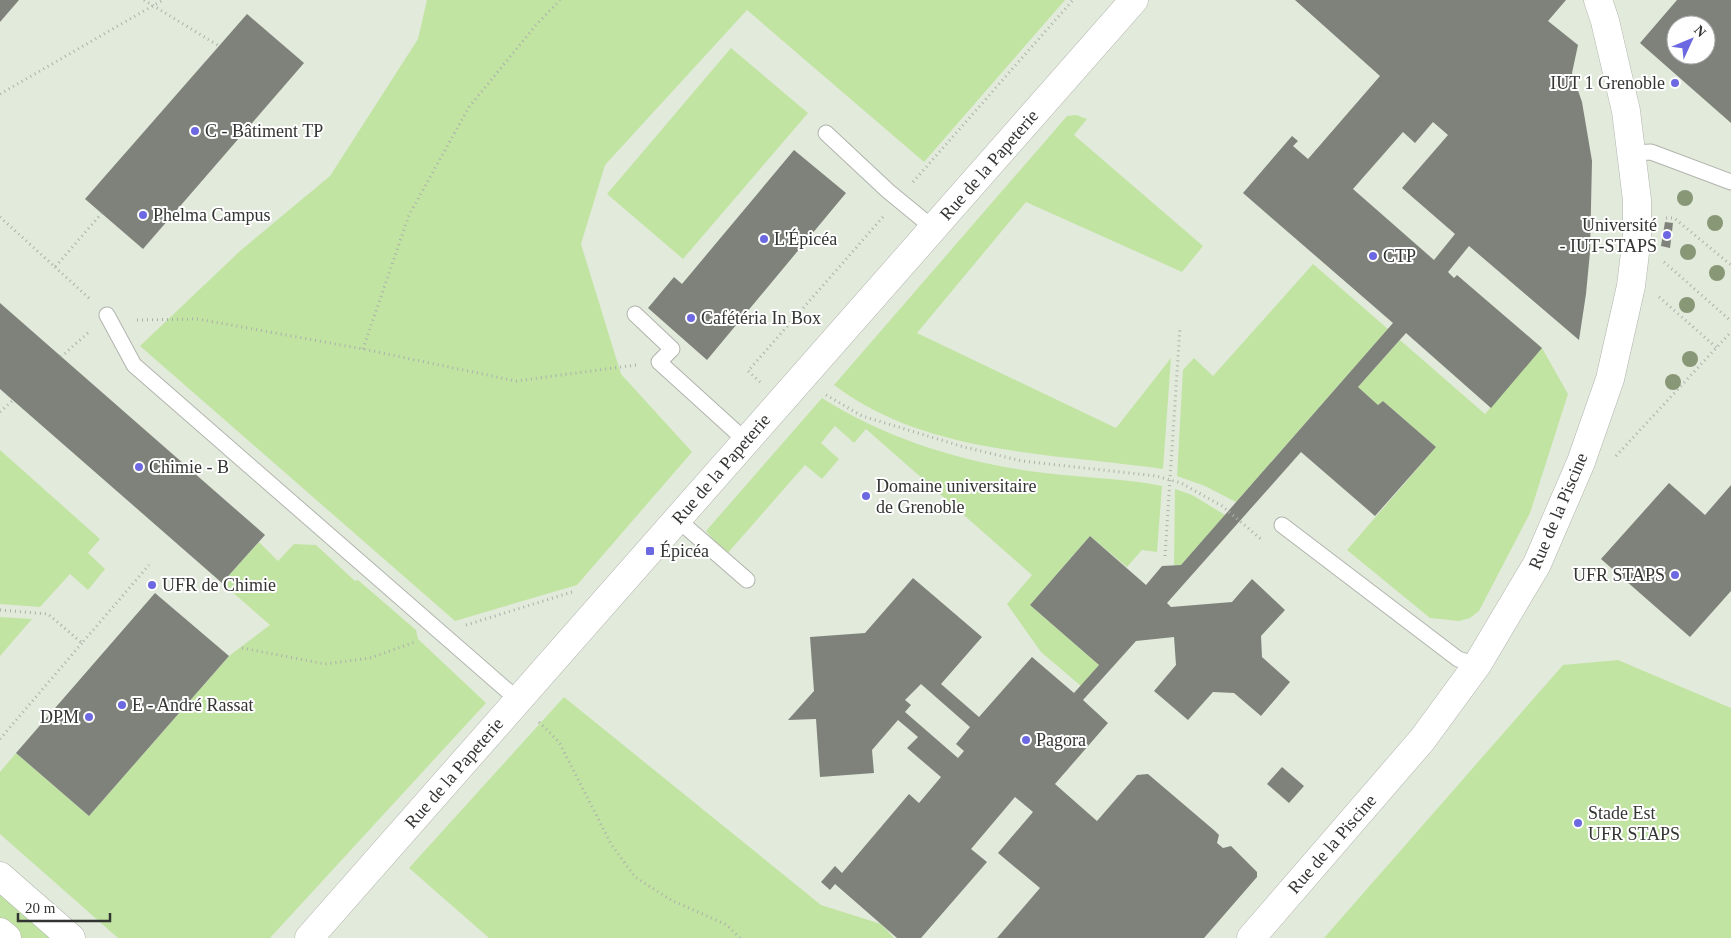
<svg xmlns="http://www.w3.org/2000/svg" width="1731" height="938" viewBox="0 0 1731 938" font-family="Georgia,serif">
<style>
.built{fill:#e2eadb;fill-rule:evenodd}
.green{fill:#c2e4a3}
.building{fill:#7e827b;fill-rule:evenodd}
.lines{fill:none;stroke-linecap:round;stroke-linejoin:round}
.service-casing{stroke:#b0b4ad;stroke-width:17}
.minor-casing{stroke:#b0b4ad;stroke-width:29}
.tertiary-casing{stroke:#b0b4ad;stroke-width:29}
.path{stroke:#acb0aa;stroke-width:3;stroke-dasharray:1 4;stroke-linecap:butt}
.service{stroke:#fff;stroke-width:15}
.minor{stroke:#fff;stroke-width:28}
.tertiary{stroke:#fff;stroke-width:28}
.tree{fill:#889877}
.poi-dot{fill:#6c68e2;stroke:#fff;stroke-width:2}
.labels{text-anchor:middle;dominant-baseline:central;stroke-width:4;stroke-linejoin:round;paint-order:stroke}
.poi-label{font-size:18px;fill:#333532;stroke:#fff;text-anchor:start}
.street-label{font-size:18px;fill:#333532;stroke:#fff}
</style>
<rect width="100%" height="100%" fill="#f0f5ed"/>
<path class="built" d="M0,0H1731V938H0ZM1676,25H1706V55H1676Z"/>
<g class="green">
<polygon points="427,0 1065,0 924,162 747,10 605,165 581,244 621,374 692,452 577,585 455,621 140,346 240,251 330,176 418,39"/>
<polygon points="731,48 808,113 683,259 607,194"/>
<path d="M1076,115L1087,119L1074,135L1203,246L1182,272L1026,202L917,333L1116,428L1171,358L1163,469C1053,453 926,455 834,385L1067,116Z"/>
<polygon points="1313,264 1388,329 1236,502 1205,486 1177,476 1183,370 1194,358 1213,376"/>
<polygon points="1400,340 1485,414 1542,348 1568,394 1530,513 1479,611 1470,618 1459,621 1430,618 1347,550 1436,447 1383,401 1378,405 1358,387"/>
<path d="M822,398C888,440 968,464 1045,473C1085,478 1122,478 1162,486L1157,552L1142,550L1127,567L1090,536L1030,605L1099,665L1081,686L1041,652L1007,604L1032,575L866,429L854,443L835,426L821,443L839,459L822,479L805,465L726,555L706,531Z"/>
<polygon points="0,450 100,539 88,553 105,569 88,590 70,574 40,607 0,604"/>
<polygon points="1175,489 1192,495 1225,515 1181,565 1174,565"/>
<polygon points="259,542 278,561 294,544 316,545 355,581 358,580 416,630 418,639 486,703 270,938 118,938 0,834 0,772 16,753 89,816 229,656 270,625 222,583"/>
<polygon points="0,617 32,619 0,656"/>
<polygon points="1618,660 1731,708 1731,938 1324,938 1563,665"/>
<polygon points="564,697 821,905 881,924 894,938 489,938 409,868"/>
<polygon points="0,892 52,938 21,938 0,920"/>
</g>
<g class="building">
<polygon points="0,0 19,0 0,22"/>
<path d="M1295,0H1566L1548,21L1578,45L1572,73L1582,102L1592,161L1590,252L1586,294L1579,340L1469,246L1448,272L1454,278L1457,275L1542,348L1491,408L1406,333L1358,387L1378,405L1383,401L1436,447L1375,516L1301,452L1167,603L1171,607L1232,602L1252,579L1285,610L1261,636L1262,657L1290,682L1261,716L1234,693L1213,692L1188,720L1154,691L1176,665L1174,637L1136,641L1083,700L1108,723L1055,784L1097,821L1137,775L1148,774L1215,831L1219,835L1217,843L1223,848L1231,846L1257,872V877L1204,938H997L1040,888L998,853L1033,812L1015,797L971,849L987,862L921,938H897L835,884L830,890L821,882L835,866L842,873L909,794L919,803L941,777L907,748L918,737L898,720L872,750L874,773L820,777L816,719L788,720L814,691L810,637L865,633L913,578L982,637L941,684L979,717L1032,657L1074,693L1099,665L1030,605L1090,536L1146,585L1162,566L1181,565L1393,323L1243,193L1292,136L1298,141L1293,146L1308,159L1380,76ZM1433,122L1448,135L1402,188L1455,234L1434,260L1353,189L1403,132L1415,143ZM921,684L970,727L956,744L964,751L958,758L905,712L911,705L905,700Z"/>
<path d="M1677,0H1731V123L1640,43ZM1676,25H1706V55H1676Z"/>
<polygon points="247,14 304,63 143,249 85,199"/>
<polygon points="794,150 846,193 707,360 648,308 674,277 682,284"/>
<polygon points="1665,222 1673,223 1670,248 1661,246"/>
<polygon points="0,303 265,535 222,583 0,389"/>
<polygon points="1669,483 1705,515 1731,485 1731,591 1690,637 1601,559"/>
<polygon points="155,593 229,656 89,816 16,753"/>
<polygon points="1282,767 1304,786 1289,803 1267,784"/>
</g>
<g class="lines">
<defs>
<g id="service">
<polyline points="826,133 888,191 933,228"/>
<polyline points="1633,153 1651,152 1731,182"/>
<polyline points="635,314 672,349 659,362 746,441"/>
<polyline points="107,315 134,365 518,700"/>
<polyline points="677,519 747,580"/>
<polyline points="1282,525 1458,659 1477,665"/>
</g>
<g id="minor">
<polyline points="0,876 71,938"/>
<polyline points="0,932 7,938"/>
<polyline points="1251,938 1422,740 1477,665 1537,564 1581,462 1610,379 1631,286 1637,236 1637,200 1626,111 1605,21 1598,0"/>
</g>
<polyline id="tertiary" points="309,938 1134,0"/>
</defs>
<use href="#service" class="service-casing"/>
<use href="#minor" class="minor-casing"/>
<use href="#tertiary" class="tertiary-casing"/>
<g class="path">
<polyline points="144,0 219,46"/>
<polyline points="0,94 163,0"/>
<polyline points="913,182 1073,0"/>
<polyline points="0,217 55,267 102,213"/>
<polyline points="1666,218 1674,218 1731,265"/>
<polyline points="1664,262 1731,321"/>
<polyline points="55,267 90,299"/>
<polyline points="1659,297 1717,348"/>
<polyline points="137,320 198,319 363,349 516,381 636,365"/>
<polyline points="363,349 409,215 469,107 536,25 560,0"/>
<polyline points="61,357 90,331"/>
<polyline points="760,382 748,371 883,217"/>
<polyline points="826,395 862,416 964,447 1022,461 1156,476 1181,483 1222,506 1262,540"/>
<polyline points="0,412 13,400"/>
<polyline points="1616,456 1731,332"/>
<polyline points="1165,556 1180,327"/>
<polyline points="0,610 48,614 82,643 149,565"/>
<polyline points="466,625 572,592"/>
<polyline points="242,648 325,664 370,658 415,642"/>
<polyline points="539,722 559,742 611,844 635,877 671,900 727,925 740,938"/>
<polyline points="0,739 82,643"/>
</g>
<use href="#service" class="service"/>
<use href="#minor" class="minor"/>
<use href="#tertiary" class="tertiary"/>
</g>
<g class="tree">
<circle cx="1685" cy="198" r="8"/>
<circle cx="1715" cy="223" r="8"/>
<circle cx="1688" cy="252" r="8"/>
<circle cx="1717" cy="273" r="8"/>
<circle cx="1687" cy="305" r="8"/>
<circle cx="1690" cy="359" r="8"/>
<circle cx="1673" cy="382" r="8"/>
</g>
<g class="poi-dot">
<circle cx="1675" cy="83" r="5"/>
<circle cx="195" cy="131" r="5"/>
<circle cx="143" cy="215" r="5"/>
<circle cx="1667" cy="235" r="5"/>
<circle cx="764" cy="239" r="5"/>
<circle cx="1373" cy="256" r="5"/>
<circle cx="691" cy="318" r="5"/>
<circle cx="139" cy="467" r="5"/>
<circle cx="866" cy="496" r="5"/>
<rect x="645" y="546" width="10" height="10" rx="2.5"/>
<circle cx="1675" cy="575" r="5"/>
<circle cx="152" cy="585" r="5"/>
<circle cx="122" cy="705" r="5"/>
<circle cx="89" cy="717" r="5"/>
<circle cx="1026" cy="740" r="5"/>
<circle cx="1578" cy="823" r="5"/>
</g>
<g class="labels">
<g class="poi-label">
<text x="1665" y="83" text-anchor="end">IUT 1 Grenoble</text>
<text x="205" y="131">C - Bâtiment TP</text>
<text x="153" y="215">Phelma Campus</text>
<text x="1657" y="225" text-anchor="end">Université<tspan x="1657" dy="21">- IUT-STAPS</tspan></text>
<text x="774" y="239">L'Épicéa</text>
<text x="1383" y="256">CTP</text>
<text x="701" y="318">Cafétéria In Box</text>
<text x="149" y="467">Chimie - B</text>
<text x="876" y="486">Domaine universitaire<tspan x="876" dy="21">de Grenoble</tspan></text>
<text x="660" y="551">Épicéa</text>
<text x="1665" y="575" text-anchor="end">UFR STAPS</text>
<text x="162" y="585">UFR de Chimie</text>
<text x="132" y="705">E - André Rassat</text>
<text x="79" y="717" text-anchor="end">DPM</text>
<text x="1036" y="740">Pagora</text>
<text x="1588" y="813">Stade Est<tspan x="1588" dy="21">UFR STAPS</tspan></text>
</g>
<g class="street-label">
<text transform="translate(989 165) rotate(-49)">Rue de la Papeterie</text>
<text transform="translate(721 469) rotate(-49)">Rue de la Papeterie</text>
<text transform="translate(1558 511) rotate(-67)">Rue de la Piscine</text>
<text transform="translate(454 773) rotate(-49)">Rue de la Papeterie</text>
<text transform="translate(1332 844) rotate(-49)">Rue de la Piscine</text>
</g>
</g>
<g transform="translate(1691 40) rotate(46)"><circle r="24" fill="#ffffff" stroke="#adaead"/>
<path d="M0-4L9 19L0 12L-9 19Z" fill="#6c68e2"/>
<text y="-8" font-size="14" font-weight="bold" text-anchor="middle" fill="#333532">N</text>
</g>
<path d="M18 913v8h92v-8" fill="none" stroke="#333532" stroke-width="2.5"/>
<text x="25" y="913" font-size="15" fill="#333532" stroke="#ffffff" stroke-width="4" paint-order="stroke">20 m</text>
</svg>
